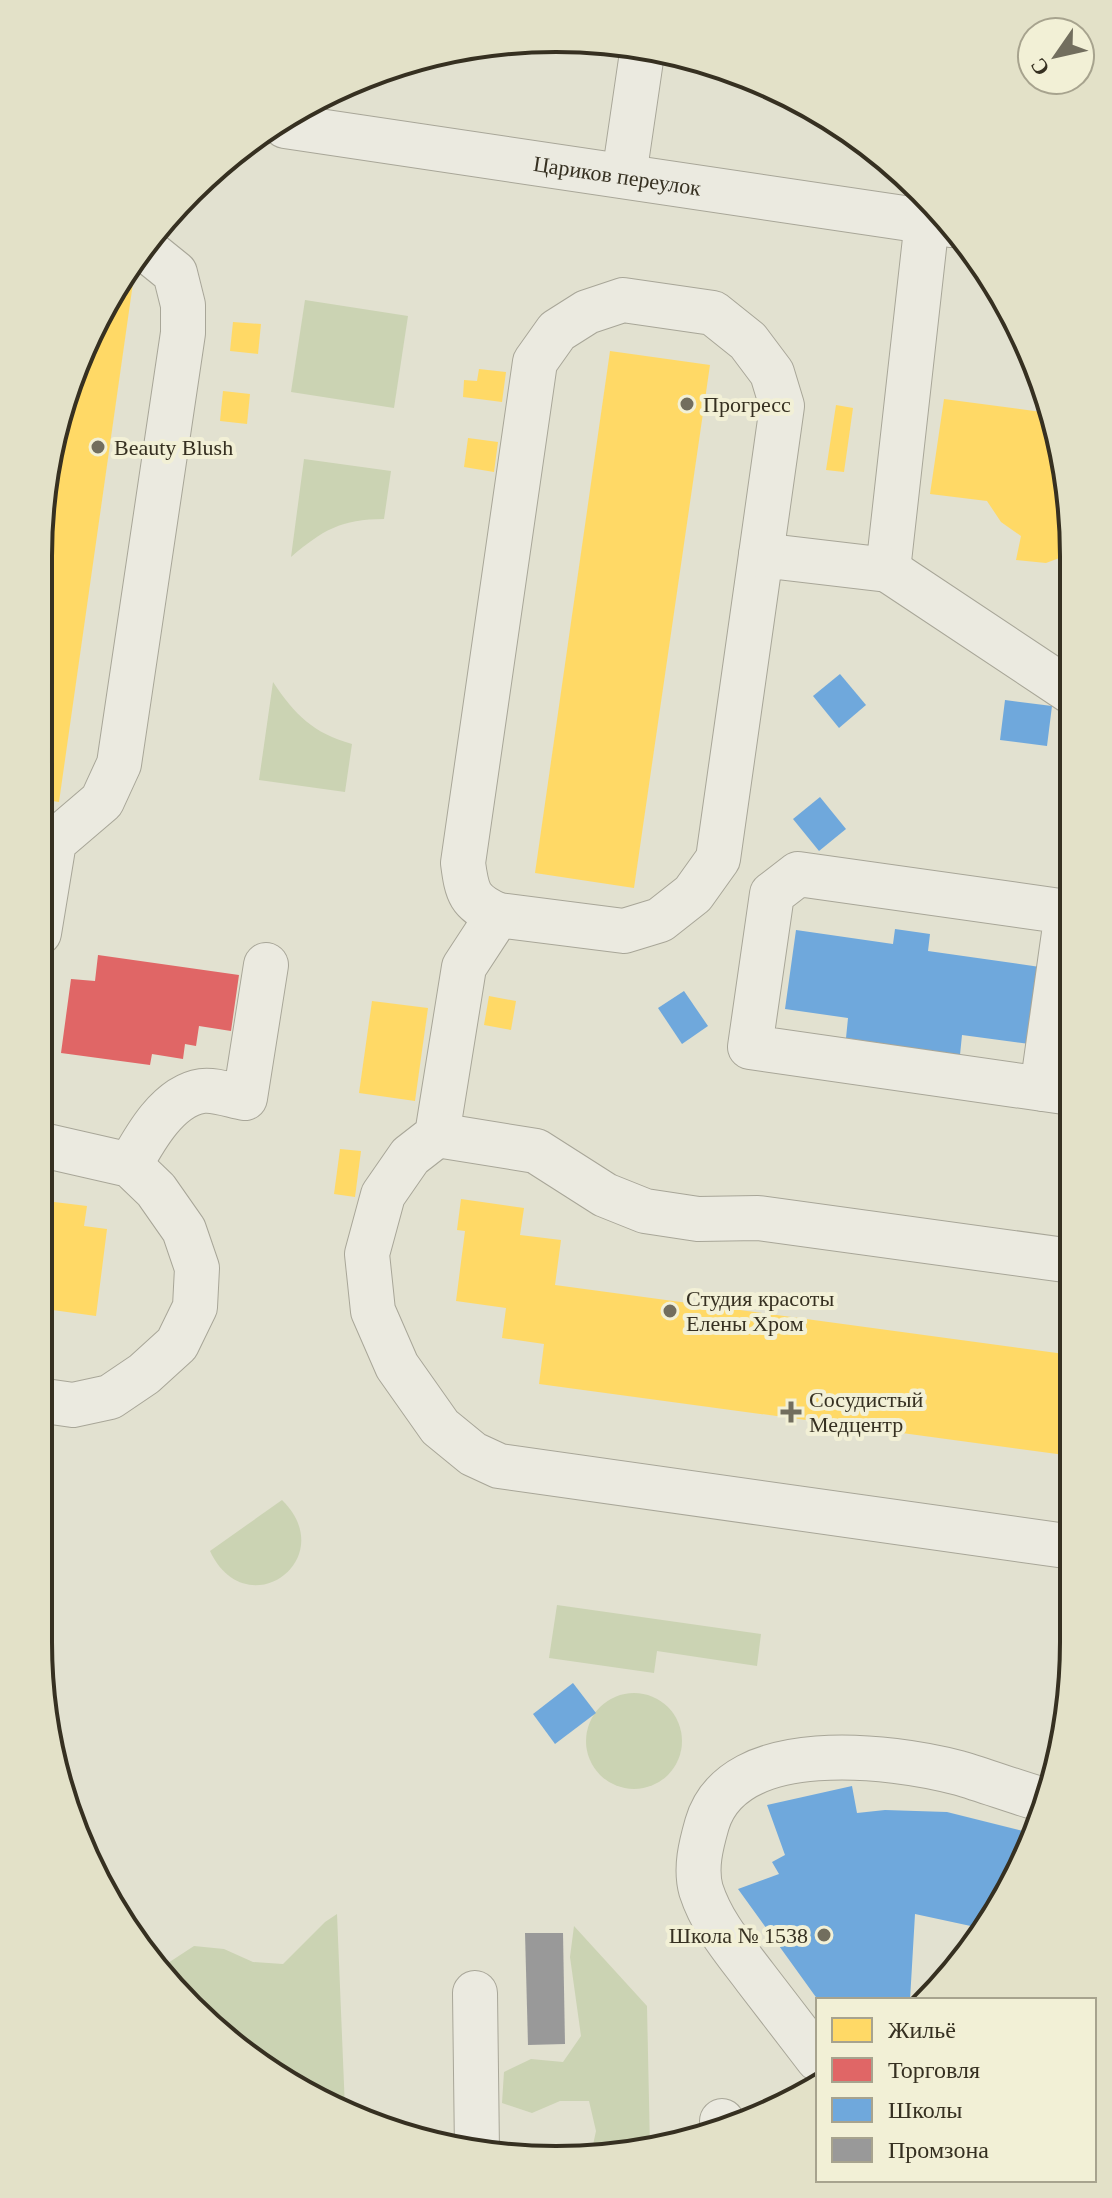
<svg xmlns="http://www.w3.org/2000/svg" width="1112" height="2198" viewBox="0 0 1112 2198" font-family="'Times New Roman',serif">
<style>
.green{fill:#cbd3b3}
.homes{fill:#ffd966}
.shops{fill:#e06666}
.schools{fill:#6fa8dc}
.industry{fill:#999}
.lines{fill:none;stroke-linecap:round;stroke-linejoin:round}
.minor-casing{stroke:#a8a698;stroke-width:46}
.minor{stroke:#ebeae0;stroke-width:44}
.poi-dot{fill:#726e5e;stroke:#f2f0d6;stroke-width:3}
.labels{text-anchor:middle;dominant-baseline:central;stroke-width:8;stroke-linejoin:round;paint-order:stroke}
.street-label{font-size:22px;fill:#363021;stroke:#f2f0d6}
.poi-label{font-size:22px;fill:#363021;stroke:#f2f0d6;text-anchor:start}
.rim{fill:none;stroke:#363021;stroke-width:4}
</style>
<rect width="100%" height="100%" fill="#e2e1d0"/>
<g class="green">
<polygon points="305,300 408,316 394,408 291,392"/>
<path d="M304,459L391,471L384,519C341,519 323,530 291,557Z"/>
<path d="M273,682C295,715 313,733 352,744L345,792L259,780Z"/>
<path d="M282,1500C342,1559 246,1628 210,1551Z"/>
<polygon points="557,1605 761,1634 757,1666 657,1651 654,1673 549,1658"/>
<circle cx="634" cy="1741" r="48"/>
<polygon points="337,1914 345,2109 297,2090 161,1972 168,1963 194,1946 224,1949 253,1962 283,1964 325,1922"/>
<polygon points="574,1926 647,2006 650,2148 624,2156 591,2154 596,2131 589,2101 560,2101 532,2113 502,2103 504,2072 531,2059 563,2062 581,2036 570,1957"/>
</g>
<g class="homes">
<polygon points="126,282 133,283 59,802 39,799 39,523 91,327"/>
<polygon points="233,322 261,324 258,354 230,351"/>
<polygon points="610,351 710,365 634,888 535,873"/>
<polygon points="479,369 506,372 502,402 463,397 464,380 477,381"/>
<polygon points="223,391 250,394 247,424 220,421"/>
<polygon points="944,399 1049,413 1070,488 1070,554 1046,563 1016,560 1021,536 1001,522 987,501 930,494"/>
<polygon points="836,405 853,408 844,472 826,470"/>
<polygon points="468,438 498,442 494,472 464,467"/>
<polygon points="489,996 516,1001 511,1030 484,1025"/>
<polygon points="372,1001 428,1008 415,1101 359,1093"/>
<polygon points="340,1149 361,1151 355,1197 334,1194"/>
<polygon points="461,1199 524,1208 520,1235 561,1240 555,1285 1072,1355 1072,1456 539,1384 544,1344 502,1338 506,1308 456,1301 465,1231 457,1230"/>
<polygon points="38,1200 87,1206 84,1226 107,1229 96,1316 38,1308"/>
</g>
<polygon class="shops" points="98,955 239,975 231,1031 199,1026 196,1046 185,1044 183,1059 152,1054 150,1065 61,1053 71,979 95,981"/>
<g class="schools">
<polygon points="840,674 866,705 839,728 813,696"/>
<polygon points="1005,700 1052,706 1047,746 1000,740"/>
<polygon points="820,797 846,829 819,851 793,819"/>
<polygon points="895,929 930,934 928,951 1040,967 1030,1044 962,1035 960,1055 846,1038 848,1018 785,1009 796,930 893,944"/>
<polygon points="684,991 708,1026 682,1044 658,1008"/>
<polygon points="573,1683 596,1713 555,1744 533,1714"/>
<polygon points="852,1786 857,1813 885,1810 947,1812 1031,1833 1021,1871 980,1928 915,1914 910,2000 818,2000 738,1889 779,1874 772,1862 785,1855 767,1805"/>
</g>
<polygon class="industry" points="525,1933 563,1933 565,2044 528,2045"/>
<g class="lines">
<defs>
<g id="minor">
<path id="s1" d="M285,126L951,225"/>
<polyline points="624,176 642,53"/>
<polyline points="927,221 888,570 761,555 718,859 693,894 660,920 624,931 498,915 464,967 437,1135 410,1156 383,1195 367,1254 373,1311 397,1366 440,1427 473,1454 499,1466 1073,1547"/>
<polyline points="888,570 1070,691"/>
<path d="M498,915C469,902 467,893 463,863L535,362L557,331L587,312L623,300L713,313L748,341L772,373L782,406L761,555"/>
<polyline points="39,933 54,842 102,801 119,764 183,333 183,305 175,273 149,252"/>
<polyline points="1042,1089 1067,912 798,874 772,894 750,1047 1071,1093"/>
<polyline points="437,1135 536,1151 605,1195 645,1211 698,1219 758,1218 1072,1261"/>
<path d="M130,1165C145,1138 168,1096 202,1091C214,1089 233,1096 245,1098L266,965"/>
<polyline points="38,1400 73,1405 110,1397 144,1374 177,1344 195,1307 197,1268 184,1230 156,1190 130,1165 38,1144"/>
<polyline points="475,1993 477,2151"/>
<path d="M818,2059C797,2032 776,2004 755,1977C734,1949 712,1924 701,1890C695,1868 701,1845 707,1824C733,1735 891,1755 959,1773C986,1781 1013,1791 1040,1799"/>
<polyline points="722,2121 723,2126"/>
</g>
</defs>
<use href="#minor" class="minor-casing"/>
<use href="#minor" class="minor"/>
</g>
<g class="poi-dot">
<circle cx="687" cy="404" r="8"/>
<circle cx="98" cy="447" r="8"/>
<circle cx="670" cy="1311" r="8"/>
<path d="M787 1400h8v8h8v8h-8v8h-8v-8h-8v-8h8z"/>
<circle cx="824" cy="1935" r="8"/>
</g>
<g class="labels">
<g class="street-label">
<text stroke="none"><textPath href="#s1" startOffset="336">Цариков переулок</textPath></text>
</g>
<g class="poi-label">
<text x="703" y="404">Прогресс</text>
<text x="114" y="447">Beauty Blush</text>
<text x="686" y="1298">Студия красоты<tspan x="686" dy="25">Елены Хром</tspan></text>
<text x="809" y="1399">Сосудистый<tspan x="809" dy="25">Медцентр</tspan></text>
<text x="808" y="1935" text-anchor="end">Школа № 1538</text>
</g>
</g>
<path d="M0 0H1112V2198H0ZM556 52H556A504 504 0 0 1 1060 556V1642A504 504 0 0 1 556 2146H556A504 504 0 0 1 52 1642V556A504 504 0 0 1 556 52Z" fill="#e3e1c8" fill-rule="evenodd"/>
<path class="rim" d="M556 52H556A504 504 0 0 1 1060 556V1642A504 504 0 0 1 556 2146H556A504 504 0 0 1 52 1642V556A504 504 0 0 1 556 52Z"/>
<rect x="816" y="1998" width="280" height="184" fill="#f2f0d6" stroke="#a7a38e" stroke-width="2"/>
<rect x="832" y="2018" width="40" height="24" fill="#ffd966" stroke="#a7a38e" stroke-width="2"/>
<text x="888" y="2038" font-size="24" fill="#363021">Жильё</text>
<rect x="832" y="2058" width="40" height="24" fill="#e06666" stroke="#a7a38e" stroke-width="2"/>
<text x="888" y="2078" font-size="24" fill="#363021">Торговля</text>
<rect x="832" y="2098" width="40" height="24" fill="#6fa8dc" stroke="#a7a38e" stroke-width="2"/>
<text x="888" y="2118" font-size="24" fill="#363021">Школы</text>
<rect x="832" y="2138" width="40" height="24" fill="#999999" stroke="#a7a38e" stroke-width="2"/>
<text x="888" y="2158" font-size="24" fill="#363021">Промзона</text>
<g transform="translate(1056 56) rotate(236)"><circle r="38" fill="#f2f0d6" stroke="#a7a38e" stroke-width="2"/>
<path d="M0-6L14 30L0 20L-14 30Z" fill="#726e5e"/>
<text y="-12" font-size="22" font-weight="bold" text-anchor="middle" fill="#363021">С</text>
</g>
</svg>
